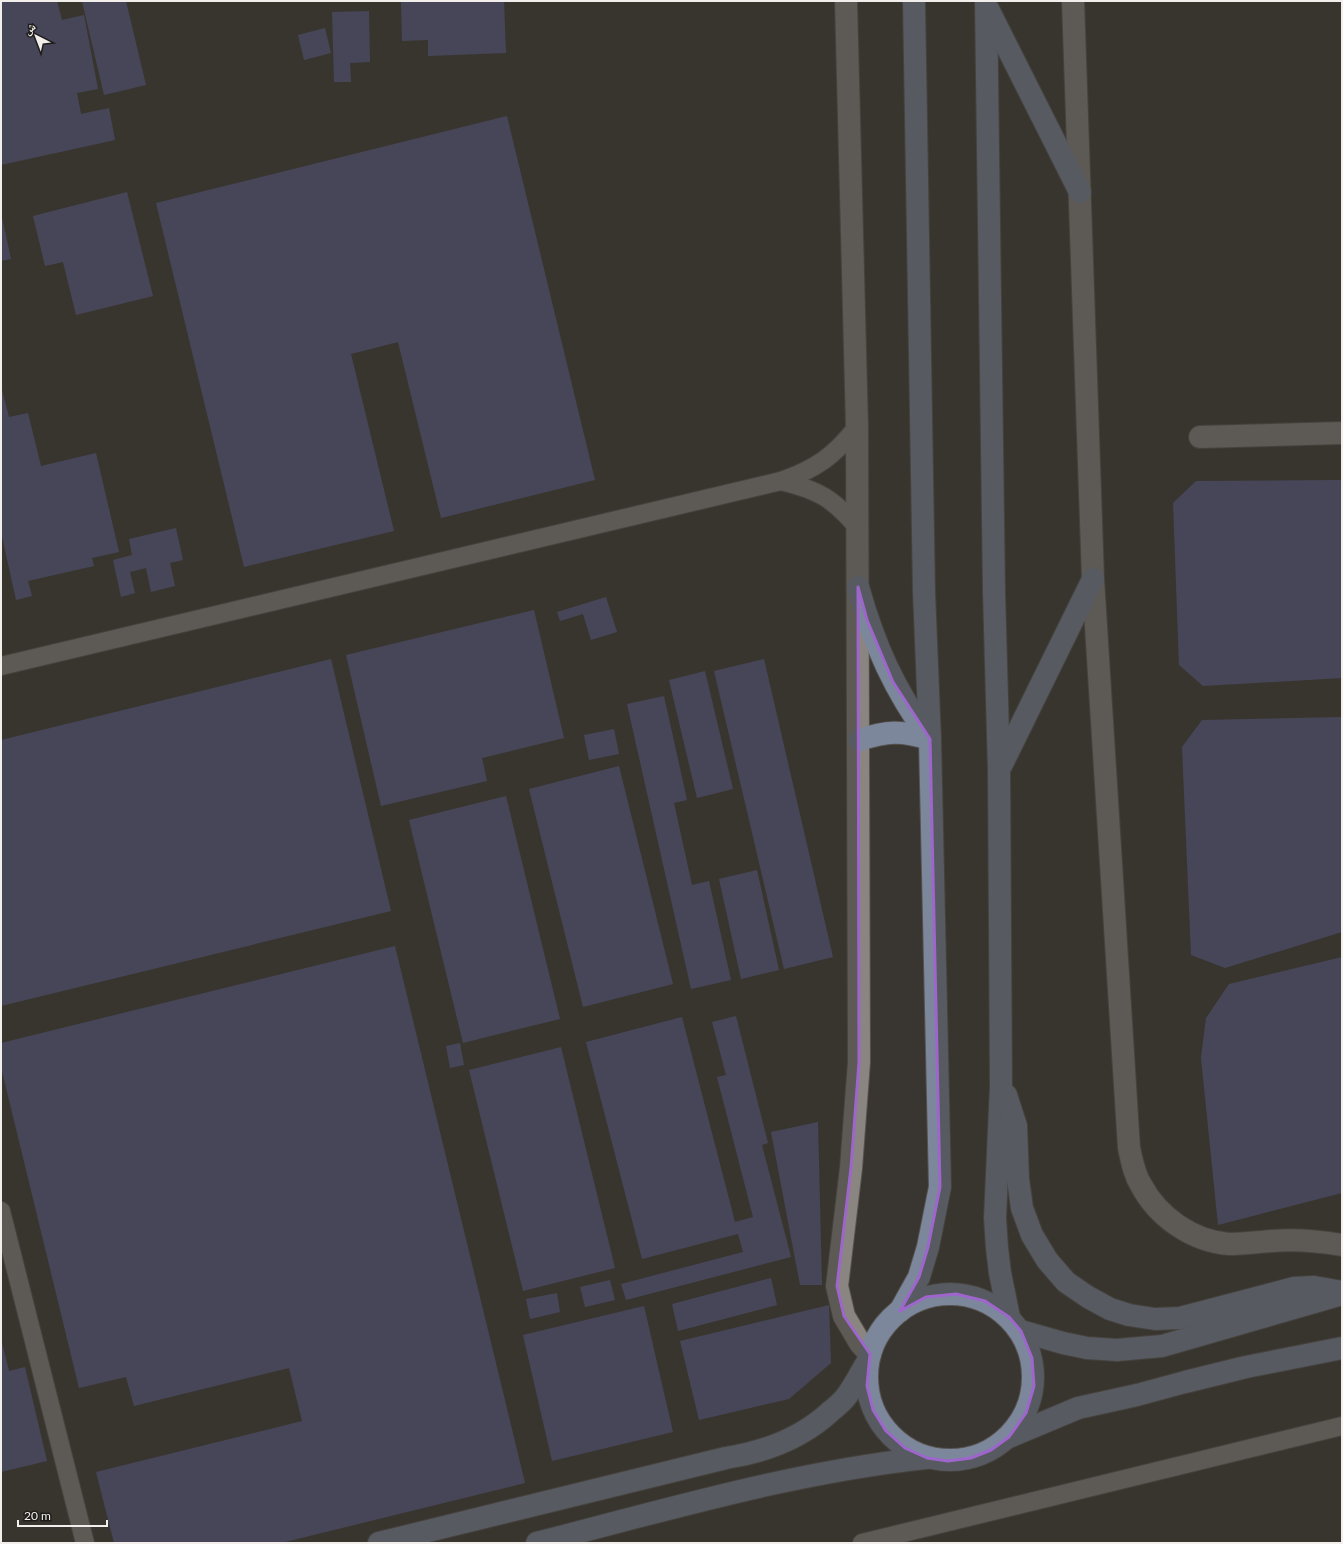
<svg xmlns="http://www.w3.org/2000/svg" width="1343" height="1544" viewBox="0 0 1343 1544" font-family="Lato,'Noto Naskh Arabic',sans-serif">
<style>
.building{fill:#595c89}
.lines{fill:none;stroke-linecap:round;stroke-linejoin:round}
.service-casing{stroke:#56534f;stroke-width:20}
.minor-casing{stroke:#56534f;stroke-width:24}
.secondary-casing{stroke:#56534f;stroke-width:24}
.service{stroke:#8a8580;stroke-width:18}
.minor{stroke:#8a8580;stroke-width:22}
.secondary{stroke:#7c879c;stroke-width:22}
.marked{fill:none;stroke:#9e66cc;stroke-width:3;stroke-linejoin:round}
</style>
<rect width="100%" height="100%" fill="#393530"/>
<g class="building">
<polygon points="1,1 57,1 62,20 84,15 98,89 77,93 81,114 109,108 115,140 1,165"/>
<polygon points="82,1 126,1 146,85 104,95"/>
<polygon points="401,1 504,1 506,53 428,56 428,40 402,41"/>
<polygon points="369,11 370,62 350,63 351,82 334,82 332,12"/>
<polygon points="325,28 331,53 304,60 298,35"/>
<polygon points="507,116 595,480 441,518 398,342 351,354 394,531 244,567 156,203"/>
<polygon points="127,192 153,296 76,315 63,262 45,266 33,216"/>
<polygon points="1,213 11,259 1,261"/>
<polygon points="1,386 9,417 28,413 41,466 96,453 119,552 92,558 94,566 28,581 32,596 16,600 1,532"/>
<polygon points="1342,480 1342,678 1203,686 1179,665 1173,503 1196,481"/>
<polygon points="176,528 183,560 170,563 175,586 151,592 146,568 130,572 135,593 121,597 113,560 132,555 129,539"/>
<polygon points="606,597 617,632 591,640 583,614 560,621 557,612"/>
<polygon points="534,610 564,738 482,758 487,781 381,806 346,655"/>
<polygon points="331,659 391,911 1,1006 1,740"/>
<polygon points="764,659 833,957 784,969 714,671"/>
<polygon points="705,671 733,789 697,798 669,680"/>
<polygon points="664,696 687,800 674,803 692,885 709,881 731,980 691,989 627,704"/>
<polygon points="1342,717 1342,932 1225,968 1191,955 1182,747 1202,720"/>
<polygon points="614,729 619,754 589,760 584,735"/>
<polygon points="619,766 673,984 583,1007 529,789"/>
<polygon points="506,796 560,1019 463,1043 409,820"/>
<polygon points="757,870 779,970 741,979 719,879"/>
<polygon points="395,946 525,1483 281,1543 114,1543 96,1472 302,1421 289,1368 134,1406 126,1377 79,1388 1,1067 1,1043"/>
<polygon points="1342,957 1342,1193 1218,1225 1201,1058 1206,1018 1229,984"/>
<polygon points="736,1016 768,1143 762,1145 791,1257 626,1300 621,1284 743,1252 738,1234 642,1259 586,1042 682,1017 735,1222 753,1217 717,1077 726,1075 712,1022"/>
<polygon points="460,1043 464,1065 450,1068 446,1046"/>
<polygon points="561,1047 615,1268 523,1291 469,1070"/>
<polygon points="818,1122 822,1285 800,1285 771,1132"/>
<polygon points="771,1278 777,1305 678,1331 672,1304"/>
<polygon points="610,1280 615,1300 585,1307 580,1287"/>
<polygon points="557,1293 560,1312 530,1319 526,1299"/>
<polygon points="829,1305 831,1363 789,1399 699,1420 680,1341"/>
<polygon points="644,1306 673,1432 552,1461 523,1335"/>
<polygon points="1,1339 9,1371 25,1367 47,1461 1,1472"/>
</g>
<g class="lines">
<defs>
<g id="service">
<path d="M781,481C818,490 833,498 858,528"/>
<path d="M1,666L781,481C816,469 834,456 857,427"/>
<polyline points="1,1211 85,1543"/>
<polyline points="862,1543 1342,1426"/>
</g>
<g id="minor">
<polyline points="846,1 857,427 859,1062 851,1168 837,1286 844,1316 860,1343 870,1354"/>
<path d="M1073,1L1093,579L1129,1148C1132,1161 1134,1174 1141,1185C1158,1217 1192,1241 1229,1244C1244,1244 1257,1242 1272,1241C1295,1239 1319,1241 1342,1245"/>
<polyline points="1200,437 1342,433"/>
</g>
<g id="secondary">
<polyline points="986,1 994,592 999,771 1001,1086 995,1218 997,1248 1000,1273 1009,1317"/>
<polyline points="988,9 1080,192"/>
<path d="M858,587C875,647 894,689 930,739"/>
<path d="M859,740C887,731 901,730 930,739"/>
<polyline points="1000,768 1093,579"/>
<polyline points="1006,1095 1016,1126 1018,1179 1022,1208 1032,1235 1047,1260 1066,1282 1088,1297 1110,1309 1129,1315 1155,1319 1180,1318 1294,1288 1314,1287 1342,1292"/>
<circle cx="950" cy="1377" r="83"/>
<polyline points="900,1311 919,1277 928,1247 940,1187 930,739 924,592 914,1"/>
<polyline points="1021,1331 1063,1343 1087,1348 1117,1350 1162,1346 1342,1294"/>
<polyline points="1009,1437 1078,1408 1137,1395 1185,1382 1246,1367 1342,1348"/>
<path d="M379,1543L726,1458C765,1452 802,1438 831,1411C836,1407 841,1403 845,1398C854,1387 860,1373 868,1361"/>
<path d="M537,1543C666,1510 794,1472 926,1458"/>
</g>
</defs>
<use href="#service" class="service-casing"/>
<use href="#minor" class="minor-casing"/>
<use href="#secondary" class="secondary-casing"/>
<use href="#service" class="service"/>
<use href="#minor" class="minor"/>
<use href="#secondary" class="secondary"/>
</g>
<path d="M0 0H1343V1544H0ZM858,587L867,620L893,682L930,739L940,1187L928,1247L919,1277L900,1311L926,1297L956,1294L985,1301L1009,1317L1021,1331L1032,1358L1034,1386L1026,1413L1009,1437L991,1450L971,1458L948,1461L927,1458L905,1448L886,1431L873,1410L867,1386L870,1354L844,1316L837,1286L851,1168L859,1062Z" fill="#393530" fill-opacity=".55" fill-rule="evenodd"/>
<path class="marked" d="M858,587L867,620L893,682L930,739L940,1187L928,1247L919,1277L900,1311L926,1297L956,1294L985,1301L1009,1317L1021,1331L1032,1358L1034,1386L1026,1413L1009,1437L991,1450L971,1458L948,1461L927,1458L905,1448L886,1431L873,1410L867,1386L870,1354L844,1316L837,1286L851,1168L859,1062Z"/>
<rect width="1343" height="1544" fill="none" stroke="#f1eeeb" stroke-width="4"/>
<g transform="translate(36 36) rotate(318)" stroke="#1f1d1b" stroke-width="3" paint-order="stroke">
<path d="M0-3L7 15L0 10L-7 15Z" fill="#f1eeeb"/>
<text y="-6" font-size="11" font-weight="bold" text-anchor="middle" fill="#f1eeeb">ش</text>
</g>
<path d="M18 1520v6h89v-6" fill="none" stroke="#f1eeeb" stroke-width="2"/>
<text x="24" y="1520" font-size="12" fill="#f1eeeb" stroke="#1f1d1b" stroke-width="3" paint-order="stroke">20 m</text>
</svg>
